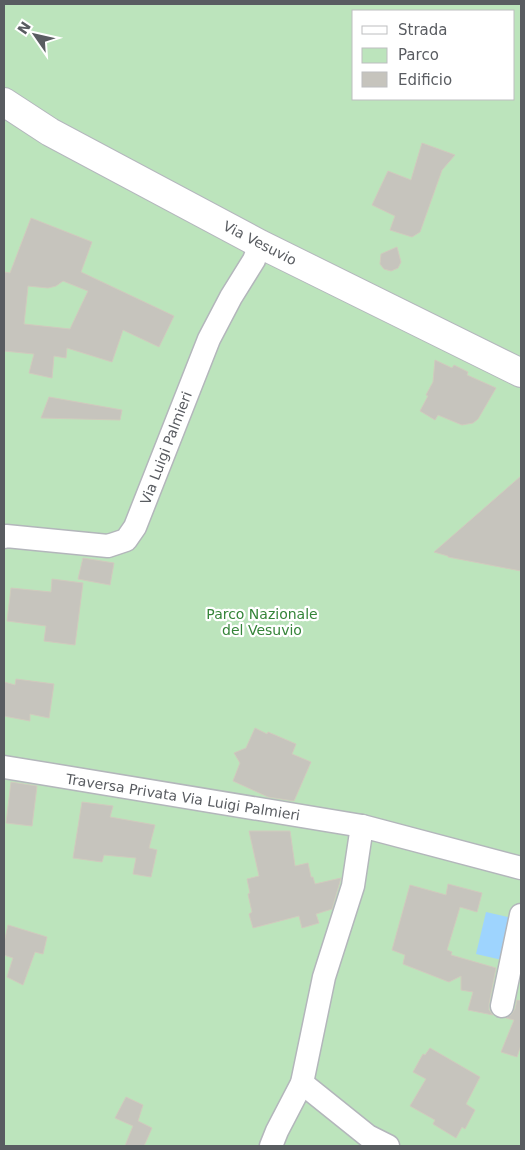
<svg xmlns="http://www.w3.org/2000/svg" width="525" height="1150" viewBox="0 0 525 1150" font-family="'DejaVu Sans',sans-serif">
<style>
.green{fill:#bce4bc;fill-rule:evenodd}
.water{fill:#9ed4fe}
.building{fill:#c6c4bd;stroke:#d0cbbe;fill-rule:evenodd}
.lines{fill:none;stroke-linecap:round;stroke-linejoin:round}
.street-casing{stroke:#b3b6bb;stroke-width:25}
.secondary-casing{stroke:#b4b7bd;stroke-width:30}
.street{stroke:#fff;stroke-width:22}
.secondary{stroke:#fff;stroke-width:28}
.labels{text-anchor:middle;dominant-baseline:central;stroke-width:4.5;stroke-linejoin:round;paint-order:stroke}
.street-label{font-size:14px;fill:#595c61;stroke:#fff}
.park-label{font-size:14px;fill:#358439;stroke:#fff}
</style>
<rect width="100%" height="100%" fill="#ece9e0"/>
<path class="green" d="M4,4H521V1146H4ZM354,11H514V99H354Z"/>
<polygon class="water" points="486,912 512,918 502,960 476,954"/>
<g class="building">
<polygon points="422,143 455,155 442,170 420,232 412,237 390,230 395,216 372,205 388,171 411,180"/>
<path d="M31,218L92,242L81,272L174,316L159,347L123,330L112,362L67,348L66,358L54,356L52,378L29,373L34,354L4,351V272L10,273ZM63,281L88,291L70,329L24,324L28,286L48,288L56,286Z"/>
<polygon points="397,247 401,262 398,268 391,271 384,269 380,264 381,254"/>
<polygon points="435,360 452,368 454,365 468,372 467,375 496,388 478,419 473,423 462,425 438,415 435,420 420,411 428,396 426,395 433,382"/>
<polygon points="49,397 122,410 120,420 41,418"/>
<polygon points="521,476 521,571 448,557 448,556 434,552"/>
<polygon points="83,558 114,563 110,585 78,579"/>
<polygon points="52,579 83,583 75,645 44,641 46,626 7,621 11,588 51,592"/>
<polygon points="16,679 54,684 49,718 30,714 30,721 4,716 4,682 15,685"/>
<polygon points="255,728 267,734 268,732 296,744 292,754 311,762 294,801 268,797 233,781 240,763 234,753 246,748"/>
<polygon points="11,782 37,786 32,826 6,823"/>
<polygon points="82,802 113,806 110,817 155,825 149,848 157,850 151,877 133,874 136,858 104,855 102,862 73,858"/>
<polygon points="249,831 290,831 295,866 308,863 311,877 313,877 315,884 341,878 332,909 316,914 319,923 302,928 299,916 253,928 249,914 252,912 248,894 250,893 247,879 259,876"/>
<polygon points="448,884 482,893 477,912 460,907 447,950 452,952 451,955 496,968 489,1004 489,1010 493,1015 468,1010 473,992 461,990 461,976 449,982 403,964 405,955 392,950 410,885 446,895"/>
<polygon points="8,925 47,937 43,954 35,952 23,985 7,977 13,958 4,955 4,943"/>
<polygon points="517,1000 521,1001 521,1045 517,1057 501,1052 514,1020 506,1018 512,1014 515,1009"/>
<polygon points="430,1048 480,1077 466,1104 475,1110 465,1129 462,1127 456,1138 433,1124 435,1120 410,1106 426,1079 413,1072 423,1054 425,1055"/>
<polygon points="126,1097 143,1105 138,1121 152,1128 144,1146 125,1146 133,1126 115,1118"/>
</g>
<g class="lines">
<defs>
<g id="street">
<polyline points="4,537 6,536 108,546 126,540 135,527 209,339 231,297 254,260 260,244"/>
<polyline points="4,767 362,826"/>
<polyline points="502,1006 521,915"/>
<polyline points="302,1083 368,1136 388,1146"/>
<polyline points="271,1146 277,1131 302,1083 324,977 353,886 362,826 521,868"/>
</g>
<polyline id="secondary" points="4,102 50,132 260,244 521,373"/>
</defs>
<use href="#street" class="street-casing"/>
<use href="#secondary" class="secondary-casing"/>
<use href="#street" class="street"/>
<use href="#secondary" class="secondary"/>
</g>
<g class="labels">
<g class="street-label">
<text transform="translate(260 243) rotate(27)">Via Vesuvio</text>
<text transform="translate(166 448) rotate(-69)">Via Luigi Palmieri</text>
<text transform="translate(183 797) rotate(9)">Traversa Privata Via Luigi Palmieri</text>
</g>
<g class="park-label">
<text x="262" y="614">Parco Nazionale<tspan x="262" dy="16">del Vesuvio</tspan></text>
</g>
</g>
<rect width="525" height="1150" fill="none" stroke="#595c61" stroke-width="10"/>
<rect x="352" y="10" width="162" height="90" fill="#ffffff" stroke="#bdbec0"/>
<rect x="362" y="26" width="25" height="8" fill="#ffffff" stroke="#bdbec0"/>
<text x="398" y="35" font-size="15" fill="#595c61">Strada</text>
<rect x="362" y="48" width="25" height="15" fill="#bce4bc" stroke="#bdbec0"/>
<text x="398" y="60" font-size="15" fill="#595c61">Parco</text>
<rect x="362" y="72" width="25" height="15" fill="#c6c4bd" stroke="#bdbec0"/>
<text x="398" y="85" font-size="15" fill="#595c61">Edificio</text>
<g transform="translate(35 35) rotate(304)" stroke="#ffffff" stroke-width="4" paint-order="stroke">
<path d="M0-4L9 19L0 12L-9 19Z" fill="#595c61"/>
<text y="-8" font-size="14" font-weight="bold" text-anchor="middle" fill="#595c61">N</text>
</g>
</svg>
